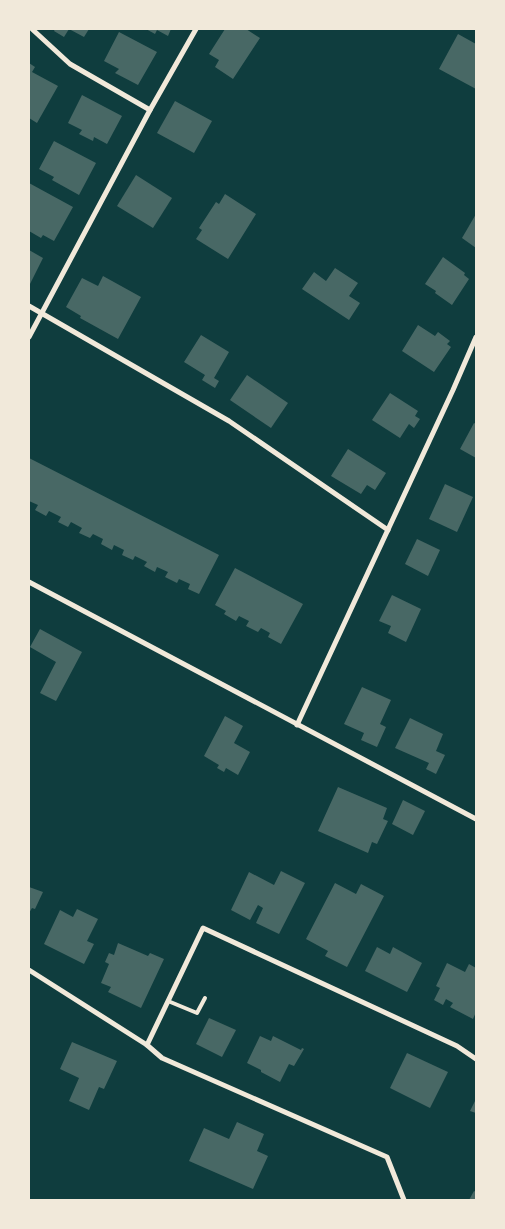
<svg xmlns="http://www.w3.org/2000/svg" width="505" height="1229" viewBox="0 0 505 1229" font-family="Commissioner,sans-serif">
<style>
.building{fill:#486865}
.lines{fill:none;stroke-linecap:round;stroke-linejoin:round}
.service{stroke:#f1e9da;stroke-width:4}
.minor{stroke:#f1e9da;stroke-width:5}
</style>
<rect width="100%" height="100%" fill="#0f3d3e"/>
<g class="building">
<polygon points="55,29 89,29 84,37 69,29 64,37 54,31"/>
<polygon points="146,29 171,29 168,36 157,30 155,34"/>
<polygon points="225,29 246,29 260,38 233,79 215,67 219,60 209,54"/>
<polygon points="119,32 157,52 138,85 115,73 119,69 104,61"/>
<polygon points="458,34 476,44 476,89 439,69"/>
<polygon points="29,63 35,67 32,72 58,86 37,123 29,118"/>
<polygon points="82,95 122,116 107,144 94,137 93,141 79,134 82,130 68,123"/>
<polygon points="175,101 212,121 194,153 157,133"/>
<polygon points="54,141 96,163 79,195 52,180 54,177 39,169"/>
<polygon points="136,175 172,198 153,228 117,206"/>
<polygon points="29,183 73,207 54,241 43,235 41,238 29,231"/>
<polygon points="225,194 256,214 228,259 196,239 202,230 199,228 216,202 219,204"/>
<polygon points="476,214 476,248 462,238"/>
<polygon points="29,250 43,258 29,286"/>
<polygon points="443,257 465,273 464,275 469,279 452,305 435,293 436,291 425,284"/>
<polygon points="335,268 358,283 349,296 360,303 349,320 302,289 314,272 326,281"/>
<polygon points="103,276 141,297 118,339 80,318 81,316 66,307 82,278 98,286"/>
<polygon points="418,325 435,336 438,332 450,341 447,344 451,347 434,372 402,351"/>
<polygon points="201,335 229,352 214,378 219,381 215,388 202,380 205,375 184,362"/>
<polygon points="247,375 288,403 271,428 230,400"/>
<polygon points="390,393 418,411 415,416 420,419 414,428 409,424 400,438 372,420"/>
<polygon points="474,423 476,424 476,458 460,449"/>
<polygon points="348,449 386,473 375,490 367,485 361,494 331,476"/>
<polygon points="29,458 219,555 199,594 188,589 190,584 179,579 177,583 165,577 168,572 157,567 155,572 144,566 147,562 135,556 133,560 122,555 124,550 114,545 112,550 101,544 103,539 93,534 90,538 79,533 82,528 71,522 68,527 58,522 61,517 49,511 46,516 35,510 38,505 29,501"/>
<polygon points="445,484 473,497 457,532 429,519"/>
<polygon points="417,539 440,550 428,576 405,564"/>
<polygon points="235,568 303,604 281,644 268,637 270,633 261,628 258,632 246,626 249,621 239,616 236,621 224,614 226,611 215,605"/>
<polygon points="392,595 421,609 406,642 388,633 391,626 379,621"/>
<polygon points="40,629 82,652 56,701 40,693 56,662 30,647"/>
<polygon points="362,687 391,700 380,724 386,727 377,747 361,740 364,733 344,724"/>
<polygon points="225,716 243,726 234,743 250,752 238,775 226,768 224,772 217,768 219,765 204,756"/>
<polygon points="410,718 443,734 436,751 445,755 436,774 426,769 429,763 395,748"/>
<polygon points="338,787 387,808 383,819 388,821 377,844 372,842 368,853 318,831"/>
<polygon points="403,800 425,811 413,835 392,824"/>
<polygon points="281,871 305,883 279,934 256,923 263,908 258,905 250,920 231,910 249,872 274,885"/>
<polygon points="335,883 356,894 361,884 384,896 347,967 325,956 328,951 306,939"/>
<polygon points="29,887 43,892 35,909 32,908 29,913"/>
<polygon points="77,909 98,919 87,941 94,944 84,964 44,944 60,910 73,917"/>
<polygon points="118,943 148,956 150,953 164,959 141,1008 108,992 111,987 101,983 109,964 105,962 109,953 114,955"/>
<polygon points="377,947 390,954 393,947 422,963 407,992 365,971"/>
<polygon points="447,963 465,972 469,964 476,968 476,1012 473,1019 450,1007 453,1003 446,999 443,1005 434,1000 440,988 436,986"/>
<polygon points="209,1018 236,1030 222,1057 196,1044"/>
<polygon points="260,1036 271,1041 273,1036 301,1050 302,1048 304,1049 294,1066 289,1064 280,1082 261,1072 261,1070 247,1063"/>
<polygon points="72,1042 117,1061 104,1089 99,1087 89,1110 69,1101 79,1078 60,1069"/>
<polygon points="407,1053 448,1072 430,1108 390,1088"/>
<polygon points="476,1099 476,1113 470,1111"/>
<polygon points="237,1122 264,1134 257,1151 268,1156 253,1189 189,1161 204,1128 229,1139"/>
<polygon points="474,1191 476,1192 476,1200 469,1200"/>
</g>
<g class="lines">
<polyline class="service" points="168,1001 197,1013 205,998"/>
<g class="minor">
<polyline points="32,29 70,64 150,110"/>
<polyline points="29,306 229,421 388,530"/>
<polyline points="29,337 150,110 196,29"/>
<polyline points="29,582 476,819"/>
<polyline points="297,725 453,390 476,337"/>
<polyline points="29,970 147,1045 162,1058 387,1157 404,1200"/>
<polyline points="147,1045 203,928 457,1046 476,1059"/>
</g>
</g>
<rect width="505" height="1229" fill="none" stroke="#f1e9da" stroke-width="60"/>
</svg>
